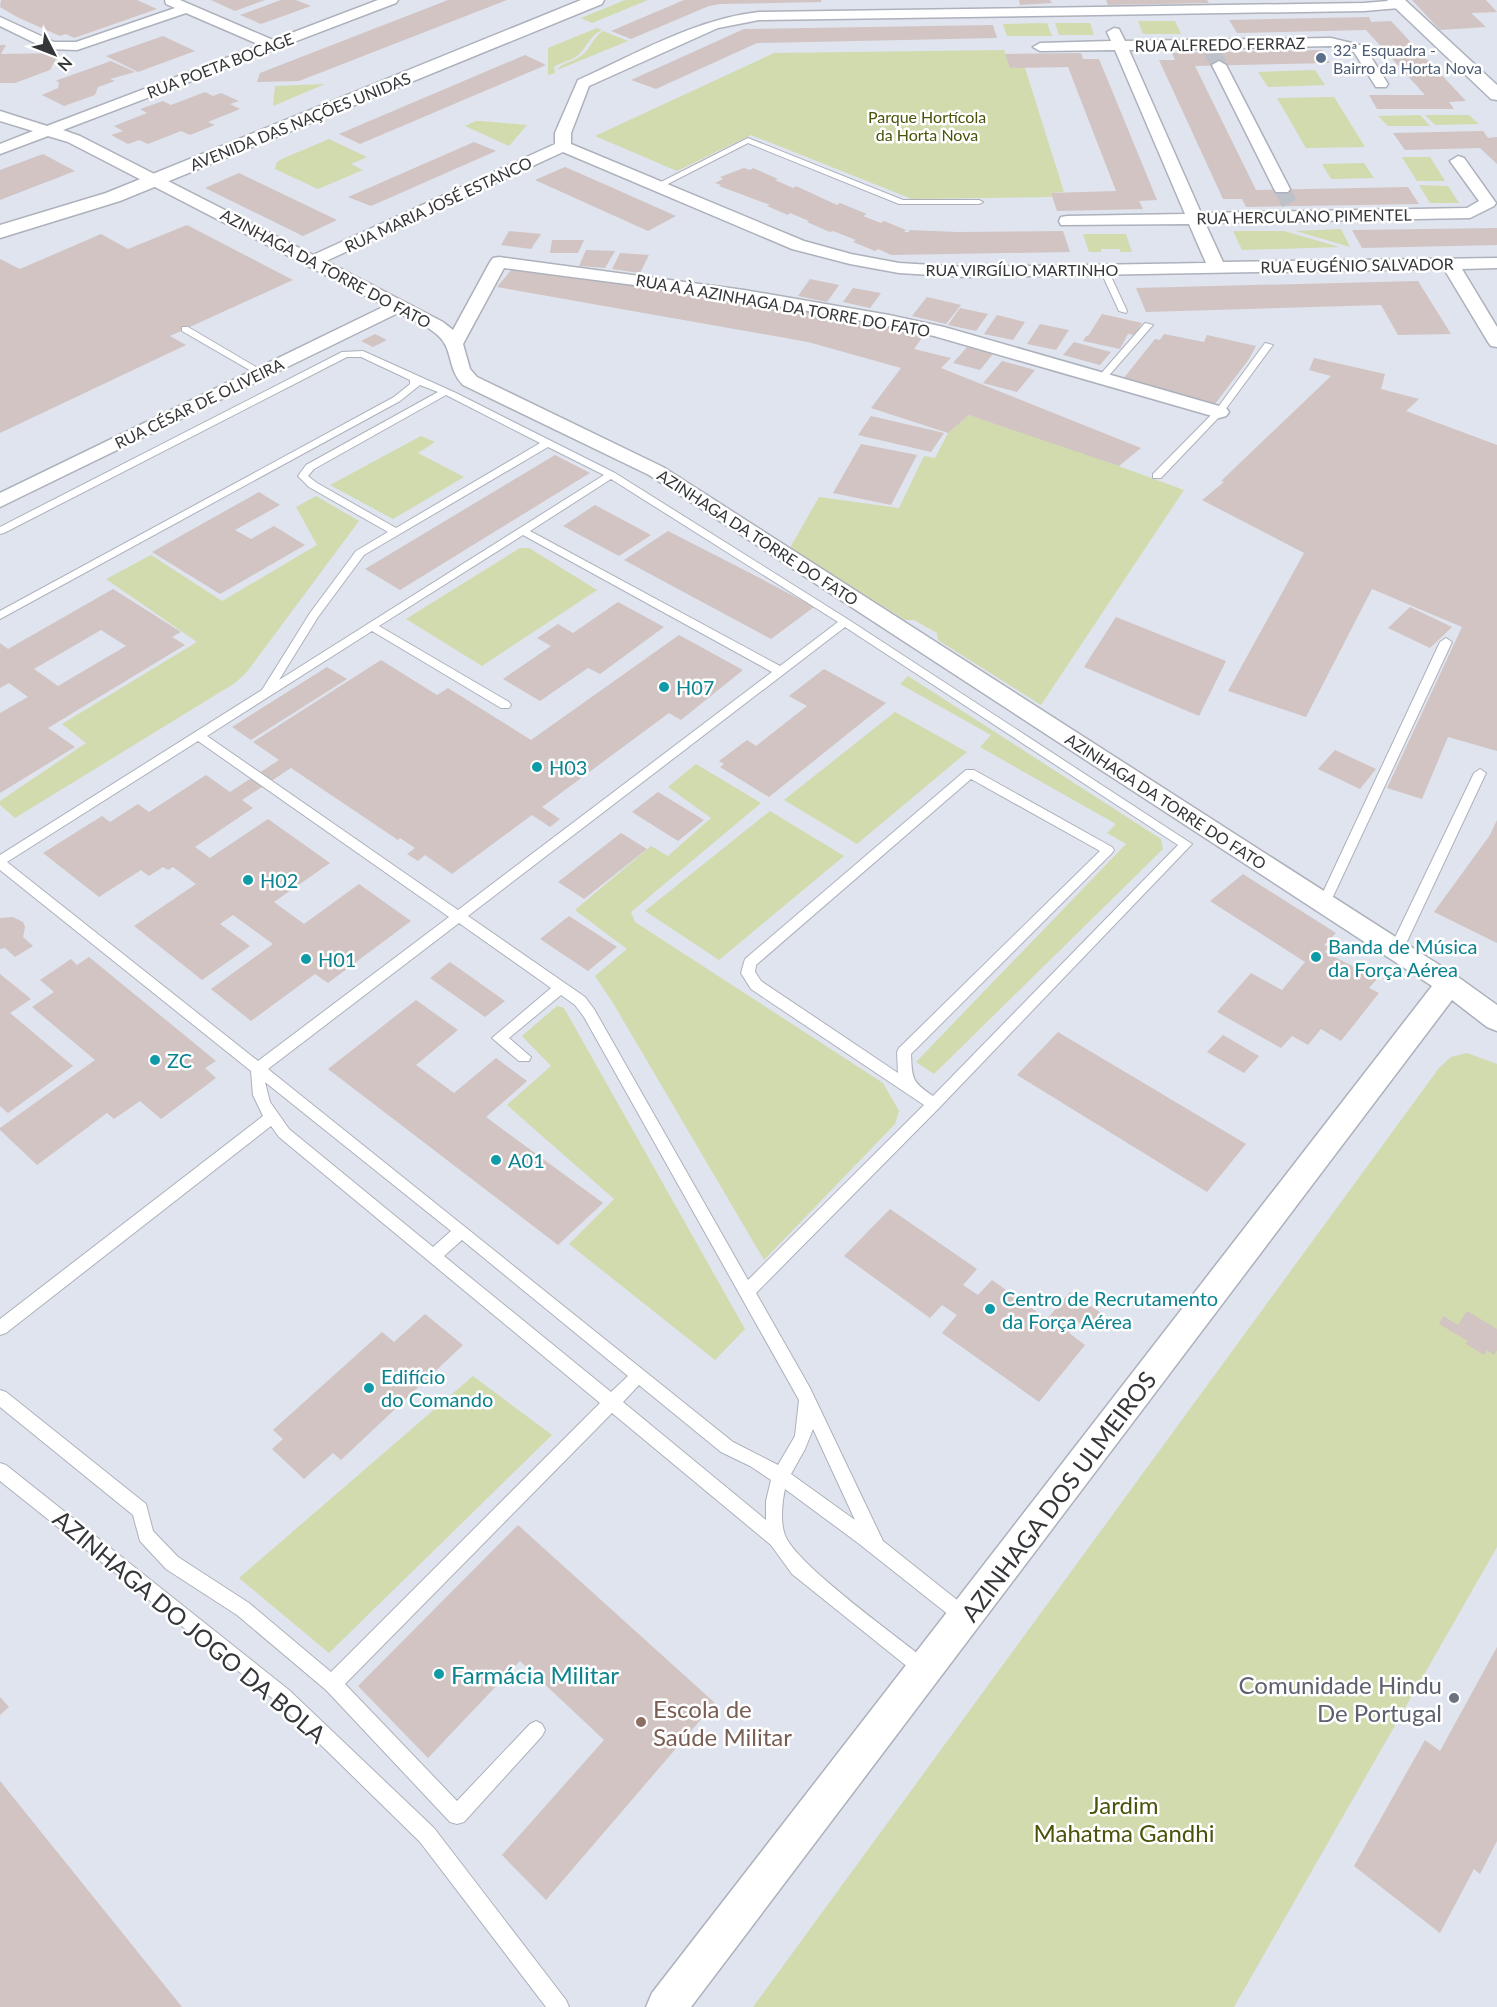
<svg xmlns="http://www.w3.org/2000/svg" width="1497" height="2007" viewBox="0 0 1497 2007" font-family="Lato,sans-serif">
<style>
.green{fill:#d1dbae}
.building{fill:#d1c4c2;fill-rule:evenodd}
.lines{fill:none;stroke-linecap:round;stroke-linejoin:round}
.minor-tunnel{stroke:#bdc1ca;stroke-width:16;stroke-dasharray:16 8;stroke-linecap:butt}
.service-casing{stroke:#acb1bb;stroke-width:2}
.minor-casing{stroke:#acb1bb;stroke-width:3}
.tertiary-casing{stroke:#acb1bb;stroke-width:3}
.secondary-casing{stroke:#acb1bb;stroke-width:3}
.service{fill:#fff;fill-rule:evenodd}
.minor{fill:#fff;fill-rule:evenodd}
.tertiary{fill:#fff;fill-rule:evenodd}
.secondary{fill:#fff;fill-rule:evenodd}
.service-dot{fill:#5c6f8a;stroke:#fff;stroke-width:2}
.culture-dot{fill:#0f9aa8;stroke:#fff;stroke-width:2}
.worship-dot{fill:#6b7280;stroke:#fff;stroke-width:2}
.education-dot{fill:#8d6e63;stroke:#fff;stroke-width:2}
.labels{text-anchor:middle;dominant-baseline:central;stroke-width:5;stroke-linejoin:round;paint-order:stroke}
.far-street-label{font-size:16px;fill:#343639;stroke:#fff}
.far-service-label{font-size:16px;fill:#4e5e75;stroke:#fff;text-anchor:start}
.far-park-label{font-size:16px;fill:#4a5309;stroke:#fff}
.culture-label{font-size:20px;fill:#0d838f;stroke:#fff;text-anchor:start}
.near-street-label{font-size:24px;fill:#343639;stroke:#fff}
.near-culture-label{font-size:24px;fill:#0d838f;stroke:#fff;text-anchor:start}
.near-worship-label{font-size:24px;fill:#5b616d;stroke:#fff;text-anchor:end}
.near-education-label{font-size:24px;fill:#785e54;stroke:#fff;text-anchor:start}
.near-park-label{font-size:24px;fill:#4a5309;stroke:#fff}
</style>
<rect width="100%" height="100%" fill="#dfe4ee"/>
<g class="green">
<polygon points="625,0 648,0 592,23 581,18"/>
<polygon points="1138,21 1175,21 1181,34 1143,34"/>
<polygon points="1047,23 1052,36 1007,36 1003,24"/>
<polygon points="1055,23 1090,23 1094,35 1059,35"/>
<path d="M597,28L602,30C589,36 587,48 577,56C570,61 561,62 554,67L555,73L548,75V48Z"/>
<path d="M603,31L628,41L557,70C561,63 573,62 581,56C591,49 592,38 603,31Z"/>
<polygon points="1004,50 1010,68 1025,68 1064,192 1051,193 1052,197 912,199 751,135 677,171 595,136 774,53"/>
<polygon points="1315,70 1325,85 1268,87 1258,72"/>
<polygon points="325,84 273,106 275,86"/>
<polygon points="1334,97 1365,147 1306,148 1277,98"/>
<polygon points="1420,115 1430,126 1388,126 1378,116"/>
<polygon points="1425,115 1469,115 1479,124 1435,125"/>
<polygon points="476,121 481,121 527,125 509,146 465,126"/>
<polygon points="329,139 367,157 351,164 363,170 318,189 275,169 277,162 284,158"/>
<polygon points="1402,157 1430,157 1445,181 1417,181"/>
<polygon points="1364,163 1374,178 1331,179 1322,164"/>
<polygon points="1419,185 1448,186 1459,203 1430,203"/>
<polygon points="1341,229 1350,247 1296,231"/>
<polygon points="1233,231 1284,231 1339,247 1242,250"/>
<polygon points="1083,234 1126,234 1132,252 1121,252 1119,249 1101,249 1101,252 1089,252"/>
<polygon points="969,415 1064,446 1184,490 1041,705 938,640 937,633 914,620 905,620 790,548 819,497 899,508 924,456 935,458 948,433"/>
<polygon points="421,436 435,442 418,453 464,477 393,519 330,485"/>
<polygon points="316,496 359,521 246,673 235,683 15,818 0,805 0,801 86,743 62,724 197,642 106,579 151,555 222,601 317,545 296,507"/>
<polygon points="520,548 529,548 597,590 482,666 406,619"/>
<polygon points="908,676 1161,839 1163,849 934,1074 916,1062 1126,844 1107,833 1116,824 980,747 991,735 900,684"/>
<polygon points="895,712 967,752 857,844 784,800"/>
<polygon points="696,764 761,803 631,912 635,922 883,1083 899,1111 895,1124 764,1260 613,1003 595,976 627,949 575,910 651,846 668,856 711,818 668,787"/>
<polygon points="770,811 844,856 719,960 645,911"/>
<polygon points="557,1006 564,1008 745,1329 715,1360 569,1244 614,1199 507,1105 551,1066 522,1036"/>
<polygon points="1467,1053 1497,1064 1497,1547 1234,2007 753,2007 1439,1068 1451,1057"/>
<polygon points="473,1376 552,1435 329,1653 239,1578"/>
</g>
<g class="building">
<polygon points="1,0 137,0 157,9 74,38 66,34 60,36 17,17 0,7"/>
<polygon points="211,0 265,0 235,11"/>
<polygon points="281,0 296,0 311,6 261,24 240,15"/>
<polygon points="448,0 507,0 299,81 257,82 260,73"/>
<polygon points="684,0 821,0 821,2 720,4 709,6 631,39 611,31"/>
<polygon points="1019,0 1050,0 1052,3 1020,5"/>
<polygon points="1106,0 1207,0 1209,3 1108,5"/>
<polygon points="1412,0 1486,0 1497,12 1471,13 1486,27 1440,30"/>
<polygon points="1369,17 1371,22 1391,21 1466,101 1449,102 1454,109 1377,109 1369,95 1425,95 1366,30 1237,33 1229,20"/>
<polygon points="993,25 997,38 757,43 656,89 631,80 744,29"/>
<polygon points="163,36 195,51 138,72 106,56"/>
<polygon points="0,45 6,45 1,54 59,53 50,70 15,83 0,83"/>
<polygon points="1322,50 1330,63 1195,66 1256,190 1408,187 1419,204 1246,207 1242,199 1223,199 1159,60 1175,60 1172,53"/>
<polygon points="1081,53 1083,59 1099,59 1157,200 1139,201 1143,209 1057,211 1051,193 1116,191 1068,67 1010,68 1005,54"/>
<polygon points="525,55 546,65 360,144 339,134"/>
<polygon points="111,61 135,72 110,79 115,81 98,87 95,95 64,106 42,95 58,88 59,82 55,81"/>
<polygon points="205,92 213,96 221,93 239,101 230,104 240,109 208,122 215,125 190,135 181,131 148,144 139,140 128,144 111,135 123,131 114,126 147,113 140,109 163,101 171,105"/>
<polygon points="1483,131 1488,138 1497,137 1497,164 1480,148 1405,150 1393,133"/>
<polygon points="474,142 496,151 371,206 348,197"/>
<polygon points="43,154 75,171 0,200 0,170"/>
<polygon points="565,167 604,184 676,216 648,231 535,180"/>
<polygon points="744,168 750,170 753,168 778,179 775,180 793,188 796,186 837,205 840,203 867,214 863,216 881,223 884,221 906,230 904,232 909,232 909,230 957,232 1063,231 1070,252 891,255 878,249 875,251 853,242 856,240 833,231 830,232 807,222 809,221 790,213 788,215 767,206 770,205 719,186 721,185 715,183 723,179 720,177"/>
<polygon points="239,173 337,220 303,236 205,188"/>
<polygon points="187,225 293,280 170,336 186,345 0,433 0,259 20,269 101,234 128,249"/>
<polygon points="1497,228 1497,245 1362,248 1352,230"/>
<polygon points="509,231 541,234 531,249 501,245"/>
<polygon points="552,240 584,240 578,253 550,253"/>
<polygon points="586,250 615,251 605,268 579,266"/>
<polygon points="620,253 649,255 640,273 612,269"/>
<polygon points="512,269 714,295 910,330 922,338 914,349 951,358 941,368 1141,448 1119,466 969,415 948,433 871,408 901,368 808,342 497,287"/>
<polygon points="810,279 839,285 827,302 798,296"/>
<polygon points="1418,281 1451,334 1398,335 1381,305 1146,312 1136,288"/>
<polygon points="853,288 881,293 870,308 843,302"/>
<polygon points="927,297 961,305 946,324 912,316"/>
<polygon points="960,308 988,314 976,331 948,325"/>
<polygon points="1102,314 1142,323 1135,335 1128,334 1120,349 1083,341 1086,336 1088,336"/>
<polygon points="997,315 1025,322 1013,340 984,334"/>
<polygon points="1040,324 1069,330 1056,350 1027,344"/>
<polygon points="375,334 387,340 373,347 361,341"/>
<polygon points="1164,334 1204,342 1207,335 1256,346 1249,359 1215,404 1123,379 1155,339 1160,340"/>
<polygon points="1074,342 1111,352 1100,365 1063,355"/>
<polygon points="967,347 993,354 980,370 953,363"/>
<polygon points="1314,358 1385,374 1381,389 1419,399 1406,411 1497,445 1497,751 1448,737 1422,799 1387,788 1462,627 1372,589 1306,717 1228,691 1304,553 1202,500 1224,482 1221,481 1331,376 1309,370"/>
<polygon points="1002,361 1035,370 1017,392 983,383"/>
<polygon points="871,416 944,433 931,452 858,435"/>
<polygon points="861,444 917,455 891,505 833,493"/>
<polygon points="555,455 590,473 400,590 365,569"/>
<polygon points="259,492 280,505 235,530 251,539 274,526 305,545 220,594 152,552"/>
<polygon points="595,505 651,535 619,556 563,526"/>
<polygon points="668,531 754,575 814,607 771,639 624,560"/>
<path d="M113,589L181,632L172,637L185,645L48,728L75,747L0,793V713L28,697L9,683L0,688V643L8,649ZM101,630L126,646L58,686L34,669Z"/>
<polygon points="618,602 664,627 600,674 588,668 540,701 503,679 551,646 537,638 558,624 573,633"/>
<polygon points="1410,607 1452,627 1430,648 1388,628"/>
<polygon points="1116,617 1226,661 1199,716 1084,667"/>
<polygon points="679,635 743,670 681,720 669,713 542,807 560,819 550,827 532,815 452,874 425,855 418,861 407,854 415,848 400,838 398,840 291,768 242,800 253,808 195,847 210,858 268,819 330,863 274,902 304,924 359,884 411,921 328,983 315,974 251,1021 211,989 273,944 233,915 220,924 250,946 202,980 134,926 196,884 173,867 168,870 163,867 149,876 141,870 99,897 43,853 102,816 110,822 138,804 149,812 206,775 230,792 279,760 253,742 381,660 437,695 448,688 531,740"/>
<polygon points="327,667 347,679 251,740 232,727"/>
<polygon points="824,669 886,703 769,797 720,767 724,764 719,761 747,740 756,746 807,706 789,696"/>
<polygon points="1335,750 1376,769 1360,789 1318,769"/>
<polygon points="658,792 704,820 678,841 632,812"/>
<polygon points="1497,820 1497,943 1434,912 1490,835"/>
<polygon points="621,833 647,849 584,899 558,882"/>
<polygon points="1243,874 1336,933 1324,945 1329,947 1325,952 1377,979 1369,988 1379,993 1341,1041 1321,1029 1308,1045 1292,1036 1281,1048 1217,1012 1251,973 1282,990 1305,962 1210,901"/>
<polygon points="569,916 617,947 588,971 540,939"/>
<polygon points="13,917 23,922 25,927 23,937 33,946 15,957 5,948 0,949 0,918"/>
<polygon points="89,957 216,1061 205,1068 216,1078 161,1119 140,1101 114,1119 107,1113 37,1165 0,1130 0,1128 95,1060 32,1007 54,992 40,980 71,959 77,965"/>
<polygon points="450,962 505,1001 485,1017 430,978"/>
<polygon points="0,974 31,999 10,1013 73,1066 8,1113 0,1106"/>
<polygon points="416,1000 458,1030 416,1065 454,1093 496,1058 527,1081 486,1117 603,1203 558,1245 328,1069"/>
<polygon points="1058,1032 1246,1144 1207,1192 1017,1075"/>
<polygon points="1223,1035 1259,1056 1244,1073 1207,1052"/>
<polygon points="890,1209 977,1269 963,1285 978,1295 992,1280 1047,1319 1070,1292 1101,1313 1087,1329 1078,1322 1069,1333 1085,1345 1039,1402 942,1333 957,1315 942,1305 930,1318 844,1256"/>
<polygon points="1467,1311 1497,1329 1497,1350 1494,1355 1487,1350 1484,1355 1466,1344 1468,1341 1439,1324 1443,1316 1458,1325"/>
<polygon points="425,1314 463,1345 341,1460 333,1453 304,1479 272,1449 283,1439 273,1430 382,1332 394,1342"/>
<polygon points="518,1525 715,1703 546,1900 502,1855 604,1740 520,1661 428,1758 358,1686"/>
<polygon points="1497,1647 1497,1841 1480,1874 1474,1869 1440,1933 1354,1866 1425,1740 1440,1751"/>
<polygon points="0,1697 9,1707 0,1715"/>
<polygon points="0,1781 182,2007 0,2007"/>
</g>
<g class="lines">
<g class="minor-tunnel">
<polyline points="1212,52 1219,65"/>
<polyline points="1282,189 1291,206"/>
</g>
<defs>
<g id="service">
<polygon points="748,138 903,200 979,200 983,202 979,204 899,204 748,143 660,188 653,186"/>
<polygon points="1101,268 1108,270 1127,311 1126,313 1119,311 1100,270"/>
<polygon points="1145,323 1153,325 1105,380 1099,380 1099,376"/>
<polygon points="182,327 188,327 266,373 258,375 182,331"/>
<polygon points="1265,343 1273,345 1222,414 1161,478 1153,478 1153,474 1216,410"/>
<path d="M363,351L456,393L615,473L849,620L1192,844L939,1108L756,1293L810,1388L883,1541L971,1611L974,1617L971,1623L965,1626L959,1623L858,1543L785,1489C782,1502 780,1522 785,1535C795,1564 902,1640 931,1664L934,1670L931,1676L925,1679L919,1676L792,1574L771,1545L612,1413L345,1684L457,1801L530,1724L536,1721L542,1724L545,1730L542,1736L464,1822L457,1824L450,1822L326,1690L237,1615L166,1569L140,1541L133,1515L0,1407V1390L6,1392L146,1504L153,1531L178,1557L249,1603L331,1672L600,1403L279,1137L271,1126L6,1333L0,1335V1319L263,1116L253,1095L251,1071L0,870V855L262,690L310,613L356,551L388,532L309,487L298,476L306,465L438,392L420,385L400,401L0,619V611L394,397L410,384V380L361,357H347L4,533L0,534V527L342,352ZM446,395L540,443L396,528L317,483L308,476L314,469ZM548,447L604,475L279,680L318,617L364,555ZM611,479L838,622L780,666L530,531ZM523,535L772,672L458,910L207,736L372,631L501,708H509L511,705L509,702L379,626ZM845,627L1178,845L933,1096C912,1082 912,1079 911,1054L1112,853L1114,850L1112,847L974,770H966L745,959L741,973L751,989L924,1105L748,1280L594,1009L585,997L468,916ZM198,741L449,917L258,1061L7,862ZM971,779L1100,851L899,1048L897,1052L898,1073L761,981L755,972L756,965ZM459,923L551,988L492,1038L519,1061H529L531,1057L509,1038L561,995L575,1005L584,1017L799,1400L795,1436L778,1465L733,1442L268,1069ZM265,1082L451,1231L433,1247L289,1129L270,1102ZM462,1240L628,1376L611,1392L444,1256ZM639,1385L721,1452L750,1466L771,1480L766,1501V1520L623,1402ZM813,1429L855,1520L791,1474L805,1449Z"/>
<polygon points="1446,638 1452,642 1330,903 1329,906 1319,906 1318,903 1440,642"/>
<polygon points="1480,769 1486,773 1403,950 1401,953 1391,953 1389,950 1474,773"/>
<polygon points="0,1463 6,1465 289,1690 434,1828 566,2000 569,2007 546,2007 420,1842 277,1702 0,1481"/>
</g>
<g id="minor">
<path d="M165,0H180L273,40L378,0H398L396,3L63,130L80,136L313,255L555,144V133L578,80C636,54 695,19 759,12L1364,3L1400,0L1406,4L1399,8L1364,11L759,20L718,28L589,86L571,133V144L804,241L851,254L899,263L965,267L1206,263L1189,224L1061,225L1059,221L1061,217L1067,216L1185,214L1115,50L1040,51L1033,47L1040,43L1111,41L1107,32L1114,28L1119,29L1125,41L1331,38L1364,46L1388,84L1386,87H1376L1354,52L1331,46L1129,50L1201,213L1467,208L1479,201L1450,161L1458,156L1464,158L1496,203L1494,206L1470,218L1205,223L1223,262L1497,258V268L1462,269L1497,327V347L1491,346L1488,342L1444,269L965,277L899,273L850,264L792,249L563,152L326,261L443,322L453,330L490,262L493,258L499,257L744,290L889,315L944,327L1226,408L1229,412L1226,416L1219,418L934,336C792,304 648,287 504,268L463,344L470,369L477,377L663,467L1458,977L1497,1005V1031L1487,1027L1452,1000L691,2007H646L652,1993L1432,986L649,475L463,385C451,373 452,360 446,346C438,329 414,321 398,313L0,507V493L385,306L68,142L48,136L0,154V144L33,131L0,121V111L47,126L260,45L186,13L77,50L47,49L0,26V17L54,42H76L175,8L166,4Z"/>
<polygon points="1219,61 1226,65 1290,189 1288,192 1276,192 1274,189 1212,65"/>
</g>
<polygon id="tertiary" points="1387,0 1405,0 1497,85 1497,100 1491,99"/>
<polygon id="secondary" points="581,0 604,0 602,4 120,201 0,238 0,225 106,193"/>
</defs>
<use href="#service" class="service-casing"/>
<use href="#minor" class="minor-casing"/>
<use href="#tertiary" class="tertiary-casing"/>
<use href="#secondary" class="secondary-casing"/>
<use href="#service" class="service"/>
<use href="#minor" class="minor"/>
<use href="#tertiary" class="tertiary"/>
<use href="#secondary" class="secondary"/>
</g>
<circle class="service-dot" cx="1321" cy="58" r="6"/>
<g class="culture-dot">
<circle cx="664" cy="687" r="6"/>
<circle cx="537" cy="767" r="6"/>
<circle cx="248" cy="880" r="6"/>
<circle cx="1316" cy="957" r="6"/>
<circle cx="306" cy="959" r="6"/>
<circle cx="155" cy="1060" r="6"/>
<circle cx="496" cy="1160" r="6"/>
<circle cx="990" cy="1309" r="6"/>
<circle cx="369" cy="1388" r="6"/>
<circle cx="439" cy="1674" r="6"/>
</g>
<circle class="worship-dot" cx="1454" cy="1698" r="6"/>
<circle class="education-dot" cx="641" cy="1722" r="6"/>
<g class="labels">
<g class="far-street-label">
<text transform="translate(1220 44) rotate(-1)">RUA ALFREDO FERRAZ</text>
<text transform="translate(220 65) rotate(-21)">RUA POETA BOCAGE</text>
<text transform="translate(300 121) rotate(-22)">AVENIDA DAS NAÇÕES UNIDAS</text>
<text transform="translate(438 204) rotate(-25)">RUA MARIA JOSÉ ESTANCO</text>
<text transform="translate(1304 216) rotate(-1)">RUA HERCULANO PIMENTEL</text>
<text transform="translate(1357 265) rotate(-1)">RUA EUGÉNIO SALVADOR</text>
<text transform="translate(326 268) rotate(28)">AZINHAGA DA TORRE DO FATO</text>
<text x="1022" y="269">RUA VIRGÍLIO MARTINHO</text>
<text transform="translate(783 305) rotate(10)">RUA A À AZINHAGA DA TORRE DO FATO</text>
<text transform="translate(199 403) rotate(-26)">RUA CÉSAR DE OLIVEIRA</text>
<text transform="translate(758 537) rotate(33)">AZINHAGA DA TORRE DO FATO</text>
<text transform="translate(1166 801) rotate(33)">AZINHAGA DA TORRE DO FATO</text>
</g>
<g class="far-service-label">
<text x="1333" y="49">32ª Esquadra -<tspan x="1333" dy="18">Bairro da Horta Nova</tspan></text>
</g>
<g class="far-park-label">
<text x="927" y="116">Parque Hortícola<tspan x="927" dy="18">da Horta Nova</tspan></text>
</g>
<g class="culture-label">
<text x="676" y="687">H07</text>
<text x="549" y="767">H03</text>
<text x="260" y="880">H02</text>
<text x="1328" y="946">Banda de Música<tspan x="1328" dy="23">da Força Aérea</tspan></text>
<text x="318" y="959">H01</text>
<text x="167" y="1060">ZC</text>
<text x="508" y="1160">A01</text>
<text x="1002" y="1298">Centro de Recrutamento<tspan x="1002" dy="23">da Força Aérea</tspan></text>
<text x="381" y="1376">Edifício<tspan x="381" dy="23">do Comando</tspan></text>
</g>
<g class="near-street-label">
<text transform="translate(1058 1496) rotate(-53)">AZINHAGA DOS ULMEIROS</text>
<text transform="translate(190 1626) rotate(40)">AZINHAGA DO JOGO DA BOLA</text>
</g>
<g class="near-culture-label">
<text x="451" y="1674">Farmácia Militar</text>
</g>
<g class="near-worship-label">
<text x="1442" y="1684">Comunidade Hindu<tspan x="1442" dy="28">De Portugal</tspan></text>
</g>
<g class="near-education-label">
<text x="653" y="1708">Escola de<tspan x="653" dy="28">Saúde Militar</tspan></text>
</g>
<g class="near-park-label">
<text x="1124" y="1804">Jardim<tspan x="1124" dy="28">Mahatma Gandhi</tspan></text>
</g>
</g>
<g transform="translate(54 54) rotate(132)" stroke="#ffffff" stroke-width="4.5" paint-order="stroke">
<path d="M0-4.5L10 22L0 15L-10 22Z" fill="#343639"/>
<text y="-9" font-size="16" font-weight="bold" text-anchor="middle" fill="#343639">N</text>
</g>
</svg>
